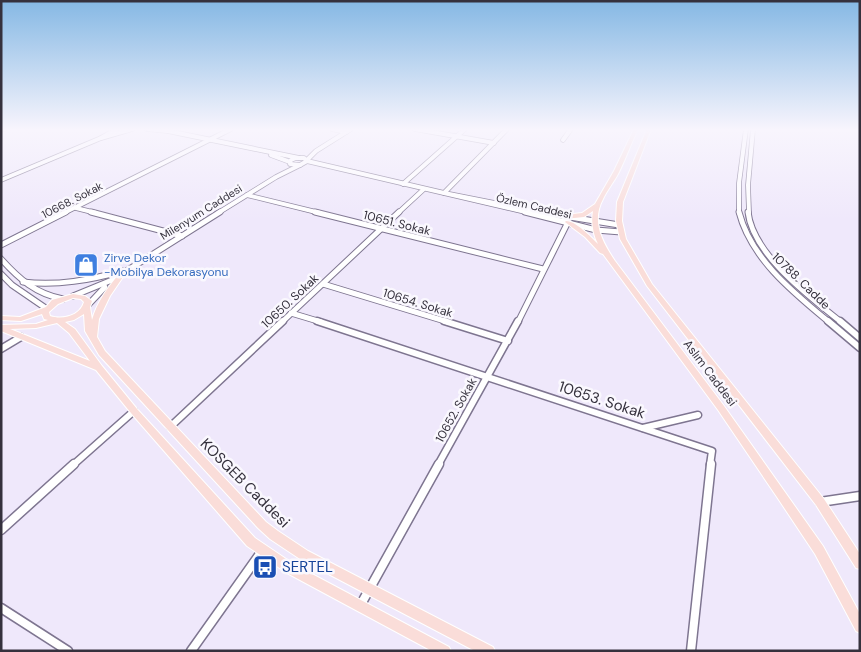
<svg xmlns="http://www.w3.org/2000/svg" width="861" height="652" viewBox="0 0 861 652" font-family="'DM Sans',sans-serif">
<style>
.lines{fill:none;stroke-linecap:round;stroke-linejoin:round}
.minor-far3-casing{stroke:#7e7590;stroke-width:5.5}
.minor-far2-casing{stroke:#7e7590;stroke-width:7}
.minor-far1-casing{stroke:#7e7590;stroke-width:9}
.minor-casing{stroke:#7e7590;stroke-width:11}
.major-casing{stroke:#fff;stroke-width:2}
.minor-far3{stroke:#fff;stroke-width:4}
.minor-far2{stroke:#fff;stroke-width:5}
.minor-far1{stroke:#fff;stroke-width:6}
.minor{stroke:#fff;stroke-width:8}
.major{fill:#faddd9;fill-rule:evenodd}
.labels{text-anchor:middle;dominant-baseline:central;stroke-width:5;stroke-linejoin:round;paint-order:stroke}
.far-street-label{font-size:11px;fill:#35313d;stroke:#faf8fe}
.street-label{font-size:12px;fill:#35313d;stroke:#faf8fe}
.shop-label{font-size:12px;fill:#366cbe;stroke:#faf8fe;text-anchor:start}
.near-street-label{font-size:15px;fill:#35313d;stroke:#faf8fe}
.near-transit-label{font-size:15px;fill:#164399;stroke:#faf8fe;text-anchor:start}
</style>
<rect width="100%" height="100%" fill="#efe8fb"/>
<g class="lines">
<defs>
<g id="minor-far3">
<polyline points="117,129 101,138 132,129"/>
<polyline points="147,129 168,131 162,129"/>
<polyline points="332,129 346,132"/>
<polyline points="415,129 494,143"/>
<polyline points="1,130 4,129"/>
<polyline points="168,131 299,158"/>
<polyline points="563,140 571,129"/>
<polyline points="271,155 290,162"/>
<polygon points="296,158 304,158 307,161 300,165 290,164 291,160"/>
<polyline points="307,160 316,151 351,129"/>
<polyline points="307,161 444,193 507,129"/>
<polyline points="1,180 101,138"/>
<polyline points="403,184 465,129"/>
<polyline points="247,195 320,213"/>
<polyline points="76,208 96,213"/>
<polyline points="64,213 231,129"/>
<polyline points="218,213 276,177 300,165"/>
<polyline points="398,213 424,189"/>
<polyline points="530,213 444,193 545,213"/>
<polyline points="739,213 739,183 746,129"/>
<polyline points="749,213 748,185 753,129"/>
</g>
<g id="minor-far2">
<polyline points="91,212 182,236"/>
<polyline points="315,212 543,269"/>
<polyline points="525,212 596,230 621,232"/>
<polyline points="539,212 619,225"/>
<path d="M739,212C751,259 794,293 829,322"/>
<path d="M748,212C753,255 810,297 841,322"/>
<polyline points="1,245 66,212"/>
<path d="M1,259C19,279 36,294 63,299"/>
<polyline points="1,274 12,285 47,309"/>
<path d="M23,282C58,286 90,280 123,271"/>
<polyline points="323,284 448,322"/>
<polyline points="73,296 112,280 220,212"/>
<polyline points="88,305 105,287"/>
<polyline points="291,313 321,322"/>
<polyline points="282,322 399,212"/>
<polyline points="518,322 568,222"/>
</g>
<g id="minor-far1">
<polyline points="317,321 712,451 710,465"/>
<polyline points="444,321 508,341"/>
<polyline points="828,321 860,348"/>
<polyline points="840,321 860,338"/>
<polyline points="1,349 21,337"/>
<polyline points="170,427 283,321"/>
<polyline points="643,428 698,415"/>
<polyline points="73,465 134,411"/>
<polyline points="438,465 518,321"/>
</g>
<g id="minor">
<polyline points="820,502 860,496"/>
<polyline points="1,530 74,464"/>
<polyline points="360,606 439,464"/>
<polyline points="1,608 68,651"/>
<polyline points="191,651 262,551"/>
<polyline points="691,651 711,464"/>
</g>
<g id="major">
<path d="M634,129H638C631,143 626,158 619,172C614,182 607,190 603,199C591,221 602,242 615,261L724,406L823,546L860,614V633L856,631L815,554L777,497L718,410L603,254L600,253L585,237L565,222L566,221C576,221 591,237 598,244C593,234 591,223 593,211L584,217L564,219L561,217L564,215L582,213L595,204L614,171Z"/>
<polygon points="647,129 651,129 623,202 622,221 626,239 652,284 824,499 860,554 860,569 856,568 816,505 647,286 620,239 616,221 617,202"/>
<path d="M122,272L125,274L110,296L99,319L97,337L105,351L266,522L278,531L308,551L493,647L495,651H475L300,559L270,539L258,528L99,355L85,331L84,314L74,320L65,322L75,329L102,366L137,409L255,538L295,565L449,647L451,651H432L287,573L247,546L131,413L96,370L1,331V325L36,324L48,320L44,319L42,314L21,321L1,320V316L20,317L46,307L52,300L73,294L85,296L92,301L90,307L92,320C97,302 108,287 120,273ZM73,298L81,299L84,302C80,316 63,320 50,316L49,312L58,304ZM57,323L69,333L90,361L10,329L36,328Z"/>
</g>
</defs>
<use href="#minor-far3" class="minor-far3-casing"/>
<use href="#minor-far2" class="minor-far2-casing"/>
<use href="#minor-far1" class="minor-far1-casing"/>
<use href="#minor" class="minor-casing"/>
<use href="#major" class="major-casing"/>
<use href="#minor-far3" class="minor-far3"/>
<use href="#minor-far2" class="minor-far2"/>
<use href="#minor-far1" class="minor-far1"/>
<use href="#minor" class="minor"/>
<use href="#major" class="major"/>
</g>
<linearGradient id="sky" x2="0" y2="1"><stop stop-color="#85b8e4"/><stop offset="0.59" stop-color="#f8f5fd"/><stop offset="1" stop-color="#f8f5fd" stop-opacity="0"/></linearGradient>
<rect width="861" height="220" fill="url(#sky)"/>
<defs>
<symbol id="shop-square" viewBox="-11 -11 22 22"><rect x="-9" y="-9" width="18" height="18" rx="4" fill="#3f7fe0" stroke="#faf8fe"/><path d="M-5-2.5h2.3a2.7 3.5 0 0 1 5.4 0H5L5.5 6h-11ZM-1.5-2.5h3a1.5 2.3 0 0 0-3 0Z" fill="#fff"/></symbol>
<symbol id="bus-square" viewBox="-11 -11 22 22"><rect x="-9" y="-9" width="18" height="18" rx="4" fill="#1a4fb4" stroke="#faf8fe"/><path d="M-5-6H5V4H4V6H2V4H-2V6H-4V4H-5ZM-3.5-4V0h7V-4ZM-3.5 1.2v1.5H-2V1.2ZM2 1.2v1.5H3.5V1.2Z" fill="#fff"/></symbol>
</defs>
<g fill-rule="evenodd">
<use href="#shop-square" x="72" y="251" width="28" height="28"/>
<use href="#bus-square" x="251" y="553" width="28" height="28"/>
</g>
<g class="labels">
<g class="far-street-label">
<text transform="translate(72 200) rotate(-27)">10668. Sokak</text>
<text transform="translate(534 206) rotate(13)">Özlem Caddesi</text>
<text transform="translate(201 212) rotate(-32)">Milenyum Caddesi</text>
</g>
<g class="street-label">
<text transform="translate(397 223) rotate(14)">10651. Sokak</text>
<text transform="translate(801 281) rotate(44)">10788. Cadde</text>
<text transform="translate(290 301) rotate(-43)">10650. Sokak</text>
<text transform="translate(418 303) rotate(17)">10654. Sokak</text>
<text transform="translate(710 373) rotate(53)">Aslım Caddesi</text>
<text transform="translate(456 410) rotate(-61)">10652. Sokak</text>
</g>
<g class="shop-label">
<text x="104" y="258">Zirve Dekor<tspan x="104" dy="14">-Mobilya Dekorasyonu</tspan></text>
</g>
<g class="near-street-label">
<text transform="translate(602 400) rotate(18)">10653. Sokak</text>
<text transform="translate(245 483) rotate(45)">KOSGEB Caddesi</text>
</g>
<g class="near-transit-label">
<text x="282" y="567">SERTEL</text>
</g>
</g>
<rect width="861" height="652" fill="none" stroke="#35313d" stroke-width="5"/>
</svg>
